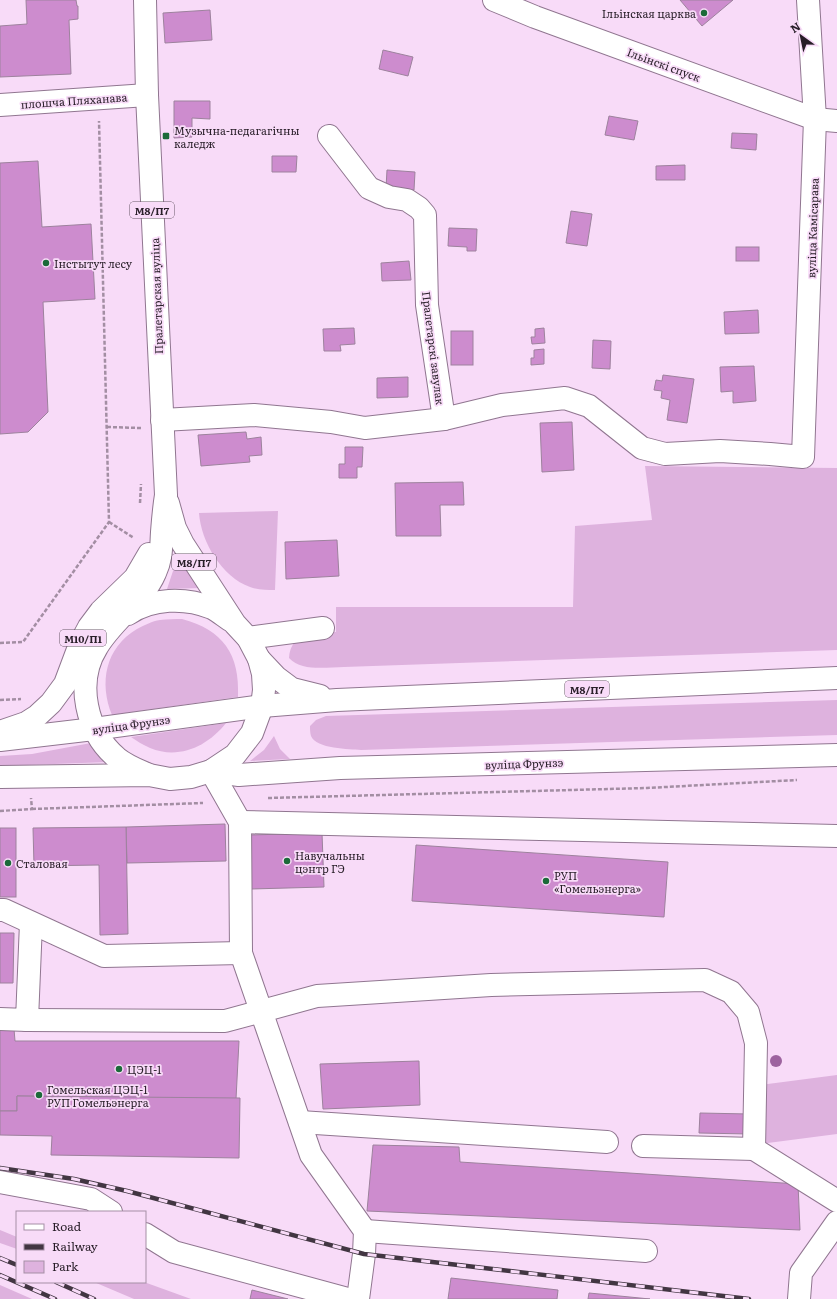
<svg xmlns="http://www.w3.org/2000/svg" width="837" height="1299" viewBox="0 0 837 1299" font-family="Literata,serif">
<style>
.green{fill:#deb2de}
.building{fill:#cd8cce;stroke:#9d829d}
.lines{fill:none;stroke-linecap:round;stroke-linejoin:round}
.minor-casing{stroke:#907690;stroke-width:24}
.major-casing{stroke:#907690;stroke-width:24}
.path{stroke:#a38ea3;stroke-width:2.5;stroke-dasharray:4 2;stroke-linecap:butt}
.minor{stroke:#fff;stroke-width:22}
.major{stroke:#fff;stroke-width:22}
.rail-casing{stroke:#423642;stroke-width:4.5}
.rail{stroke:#f8dbf8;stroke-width:3;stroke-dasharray:9;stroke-linecap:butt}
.tree{fill:#9d639f}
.poi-dot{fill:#1b6a39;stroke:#f8dbf8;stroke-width:1.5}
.labels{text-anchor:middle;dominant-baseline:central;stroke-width:3.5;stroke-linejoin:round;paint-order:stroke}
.shield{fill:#f8dbf8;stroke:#665766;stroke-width:1}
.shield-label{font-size:10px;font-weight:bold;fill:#281e28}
.poi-label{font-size:11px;fill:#281e28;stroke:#f8dbf8;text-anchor:start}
.street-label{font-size:11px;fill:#281e28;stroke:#f8dbf8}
</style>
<rect width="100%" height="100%" fill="#f8dbf8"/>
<g class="green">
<path d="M645,466L837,468V650L344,667C327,667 302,672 289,658C291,631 315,634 336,632V607H573L575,526L652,520Z"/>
<path d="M278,511L275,590C267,590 258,590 250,587C222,577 201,542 199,513Z"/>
<path d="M176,548C183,563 190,576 201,588L167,589L175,565Z"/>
<path d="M182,619C223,630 240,654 238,697L112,715C99,683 105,648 137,629C145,625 152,621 160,620C167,619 175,619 182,619Z"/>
<path d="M837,700V735L361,750C350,749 316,749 311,736C310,733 310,729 310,726L316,720L326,716Z"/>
<path d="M226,723C208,746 179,760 150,748C143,745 137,741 131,737Z"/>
<polygon points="274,736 280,749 290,759 250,761 264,750"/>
<polygon points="91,743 109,762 0,766 0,756 32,754"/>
<polygon points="837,1075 837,1134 760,1144 761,1085"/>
<polygon points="0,1230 17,1237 17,1249 0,1243"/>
<polygon points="94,1282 144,1282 191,1299 134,1299"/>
<polygon points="0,1285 32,1299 0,1299"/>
</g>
<g class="building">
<polygon points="26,0 76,0 77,6 78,6 78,19 69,20 71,74 0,77 0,26 27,24"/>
<polygon points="680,0 733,0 702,26"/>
<polygon points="210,10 212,40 165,43 163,13"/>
<polygon points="383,50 413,57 408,76 379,69"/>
<polygon points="174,101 210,101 210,119 192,118 192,137 174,138"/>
<polygon points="609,116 638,121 634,140 605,135"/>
<polygon points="732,133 757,134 756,150 731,148"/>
<polygon points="272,156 297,156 296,172 272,172"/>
<polygon points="38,161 42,227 91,224 95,299 43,302 48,412 28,432 0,434 0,163"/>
<polygon points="685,165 685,180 656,180 656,166"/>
<polygon points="387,170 415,172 414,190 386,188"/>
<polygon points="571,211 592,214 587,246 566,243"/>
<polygon points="449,228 477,229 476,251 467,251 467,247 448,246"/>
<rect x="736" y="247" width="23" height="14"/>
<polygon points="409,261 411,280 382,281 381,263"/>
<polygon points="758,310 759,333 725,334 724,312"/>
<polygon points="354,328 355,344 340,345 341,351 324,351 323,329"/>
<polygon points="544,328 545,343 532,344 531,337 535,337 535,329"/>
<rect x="451" y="331" width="22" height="34"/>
<polygon points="593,340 611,341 610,369 592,368"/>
<polygon points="544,349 544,364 531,365 531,358 534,358 534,350"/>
<polygon points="754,366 756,401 733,403 733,391 721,392 720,367"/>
<polygon points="663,375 694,379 687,423 667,420 670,400 661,398 662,391 654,390 656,380 662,381"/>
<polygon points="408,377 408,397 377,398 377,378"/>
<polygon points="572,422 574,470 542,472 540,423"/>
<polygon points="246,432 247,439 261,437 262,455 249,456 250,462 201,466 198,435"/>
<polygon points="345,447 363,447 362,467 357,467 357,478 339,478 339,464 345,464"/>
<polygon points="463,482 464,505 440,505 441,536 396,536 395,483"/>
<polygon points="337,540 339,576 286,579 285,542"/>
<polygon points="225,824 226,861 127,863 126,827"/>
<polygon points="126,827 128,934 100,935 99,865 34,866 33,828"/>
<rect x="0" y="828" width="16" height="69"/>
<polygon points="322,833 324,887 251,889 250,835"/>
<polygon points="416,845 668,862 664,917 412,901"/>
<polygon points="0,933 14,933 13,983 0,983"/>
<polygon points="0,1029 14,1029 15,1041 239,1041 236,1099 17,1096 17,1111 0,1111"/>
<polygon points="419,1061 420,1105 323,1109 320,1064"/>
<polygon points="17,1096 240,1098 239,1158 51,1155 52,1136 0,1135 0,1111 17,1111"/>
<polygon points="700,1113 749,1114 749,1134 699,1133"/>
<polygon points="373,1145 459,1147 460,1162 798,1184 800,1230 367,1211"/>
<polygon points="451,1278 558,1290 557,1299 448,1299"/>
<polygon points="252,1290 288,1299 250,1299"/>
<polygon points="589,1293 650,1299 588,1299"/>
</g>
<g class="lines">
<defs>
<g id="minor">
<polyline points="494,0 535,17 815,119 837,121"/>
<polyline points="0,105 147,95"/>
<polyline points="329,136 369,188 389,197 407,200 419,208 425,215 427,305 444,419 502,405 565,398 589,406 642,448 665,454 720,451 770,454 803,457 815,119 808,0"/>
<polyline points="162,420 254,415 331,422 365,428 444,419"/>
<polyline points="248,638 323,628"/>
<polyline points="211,771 240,822 241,953 311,1155 365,1231 364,1254 358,1299"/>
<polyline points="240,822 837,836"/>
<polyline points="0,910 4,910 104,956 241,953"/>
<polyline points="0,1019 27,1020 31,923"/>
<polyline points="27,1020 225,1021 317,996 491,985 705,980 731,992 748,1012 756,1043 754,1149 837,1201"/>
<polyline points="300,1122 607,1142"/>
<polyline points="643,1146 754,1149"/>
<polyline points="0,1182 91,1199 111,1212"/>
<polyline points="365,1231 646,1251"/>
<polyline points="145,1234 174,1252 348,1299"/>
<polyline points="799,1299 801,1273 837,1222"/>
</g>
<g id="major">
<path d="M145,0L147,95L166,495C164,507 163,519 162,532C161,547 162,558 155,573C143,601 112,621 97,647C75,682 86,732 117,758C127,766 138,770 149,775"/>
<polyline points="168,503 175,528 183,544 235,624 248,638 259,659 276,677 292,689 320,696"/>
<path d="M128,614C152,598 185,597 212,608C218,611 224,616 230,620"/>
<polyline points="0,732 26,723 37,716 51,703 65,684 80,644 89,627 101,611 135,578 149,554"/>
<polyline points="0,740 94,729 262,706 337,700 837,678"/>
<polyline points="211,771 239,775 340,768 837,755"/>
<polyline points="0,777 149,775 170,779 191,777 211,771 235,755 252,733 262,706 264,690 263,674 259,659"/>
</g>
</defs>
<use href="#minor" class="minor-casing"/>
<use href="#major" class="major-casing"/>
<g class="path">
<polyline points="107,427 141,428"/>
<polyline points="140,503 141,484"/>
<polyline points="109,522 134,538"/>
<polyline points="0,643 23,642 109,522 99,121"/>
<polyline points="0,700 21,699"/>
<polyline points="268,798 647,788 797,780"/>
<polyline points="32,809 203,803"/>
<polyline points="0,811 32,809 31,798"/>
</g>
<use href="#minor" class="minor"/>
<use href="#major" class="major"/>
<defs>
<g id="rail">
<polyline points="0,1168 74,1179 127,1191 364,1254 749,1299"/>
<polyline points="0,1258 17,1265"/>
<polyline points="0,1275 55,1299"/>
<polyline points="56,1282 94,1299"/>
</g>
</defs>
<use href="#rail" class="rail-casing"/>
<use href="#rail" class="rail"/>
</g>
<circle class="tree" cx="776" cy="1061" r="6"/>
<g class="poi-dot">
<circle cx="704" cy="13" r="4"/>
<rect x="162" y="132" width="8" height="8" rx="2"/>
<circle cx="46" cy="263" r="4"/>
<circle cx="287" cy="861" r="4"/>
<circle cx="8" cy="863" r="4"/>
<circle cx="546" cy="881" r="4"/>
<circle cx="119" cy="1069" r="4"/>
<circle cx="39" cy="1095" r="4"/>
</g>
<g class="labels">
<g class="shield">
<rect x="130" y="202" width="44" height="16" rx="3"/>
<rect x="172" y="554" width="44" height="16" rx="3"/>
<rect x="60" y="630" width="46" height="16" rx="3"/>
<rect x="565" y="681" width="44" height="16" rx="3"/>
</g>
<g class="shield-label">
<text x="152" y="210">М8/П7</text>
<text x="194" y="562">М8/П7</text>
<text x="83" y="638">М10/П1</text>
<text x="587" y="689">М8/П7</text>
</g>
<g class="poi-label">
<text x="696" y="13" text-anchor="end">Ільінская царква</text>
<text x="174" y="130">Музычна-педагагічны<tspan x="174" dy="13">каледж</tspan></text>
<text x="54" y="263">Інстытут лесу</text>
<text x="295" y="855">Навучальны<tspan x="295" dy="13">цэнтр ГЭ</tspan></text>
<text x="16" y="863">Сталовая</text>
<text x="554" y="875">РУП<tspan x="554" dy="13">«Гомельэнерга»</tspan></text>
<text x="127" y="1069">ЦЭЦ-1</text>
<text x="47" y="1089">Гомельская ЦЭЦ-1<tspan x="47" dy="13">РУП Гомельэнерга</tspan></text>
</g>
<g class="street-label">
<text transform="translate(664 64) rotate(20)">Ільінскі спуск</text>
<text transform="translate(74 100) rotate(-4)">плошча Пляханава</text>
<text transform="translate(812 228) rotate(-88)">вуліца Камісарава</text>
<text transform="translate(156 296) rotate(-92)">Пралетарская вуліца</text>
<text transform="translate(434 348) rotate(83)">Пралетарскі завулак</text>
<text transform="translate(131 724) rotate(-8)">вуліца Фрунзэ</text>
<text transform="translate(524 763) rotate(-2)">вуліца Фрунзэ</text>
</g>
</g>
<rect x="16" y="1211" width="130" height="72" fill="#f8dbf8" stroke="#a58fa5"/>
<rect x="24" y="1224" width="20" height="6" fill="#ffffff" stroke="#a58fa5"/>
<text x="52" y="1231" font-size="12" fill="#281e28">Road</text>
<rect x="24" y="1244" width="20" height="6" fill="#423642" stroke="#a58fa5"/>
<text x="52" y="1251" font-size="12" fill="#281e28">Railway</text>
<rect x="24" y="1261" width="20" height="12" fill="#deb2de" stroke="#a58fa5"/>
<text x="52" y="1271" font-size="12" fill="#281e28">Park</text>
<g transform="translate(801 36) rotate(327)" stroke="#f8dbf8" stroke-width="3" paint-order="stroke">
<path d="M0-3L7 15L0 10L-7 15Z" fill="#281e28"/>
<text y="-6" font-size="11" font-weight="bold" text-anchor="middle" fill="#281e28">N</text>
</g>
</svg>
